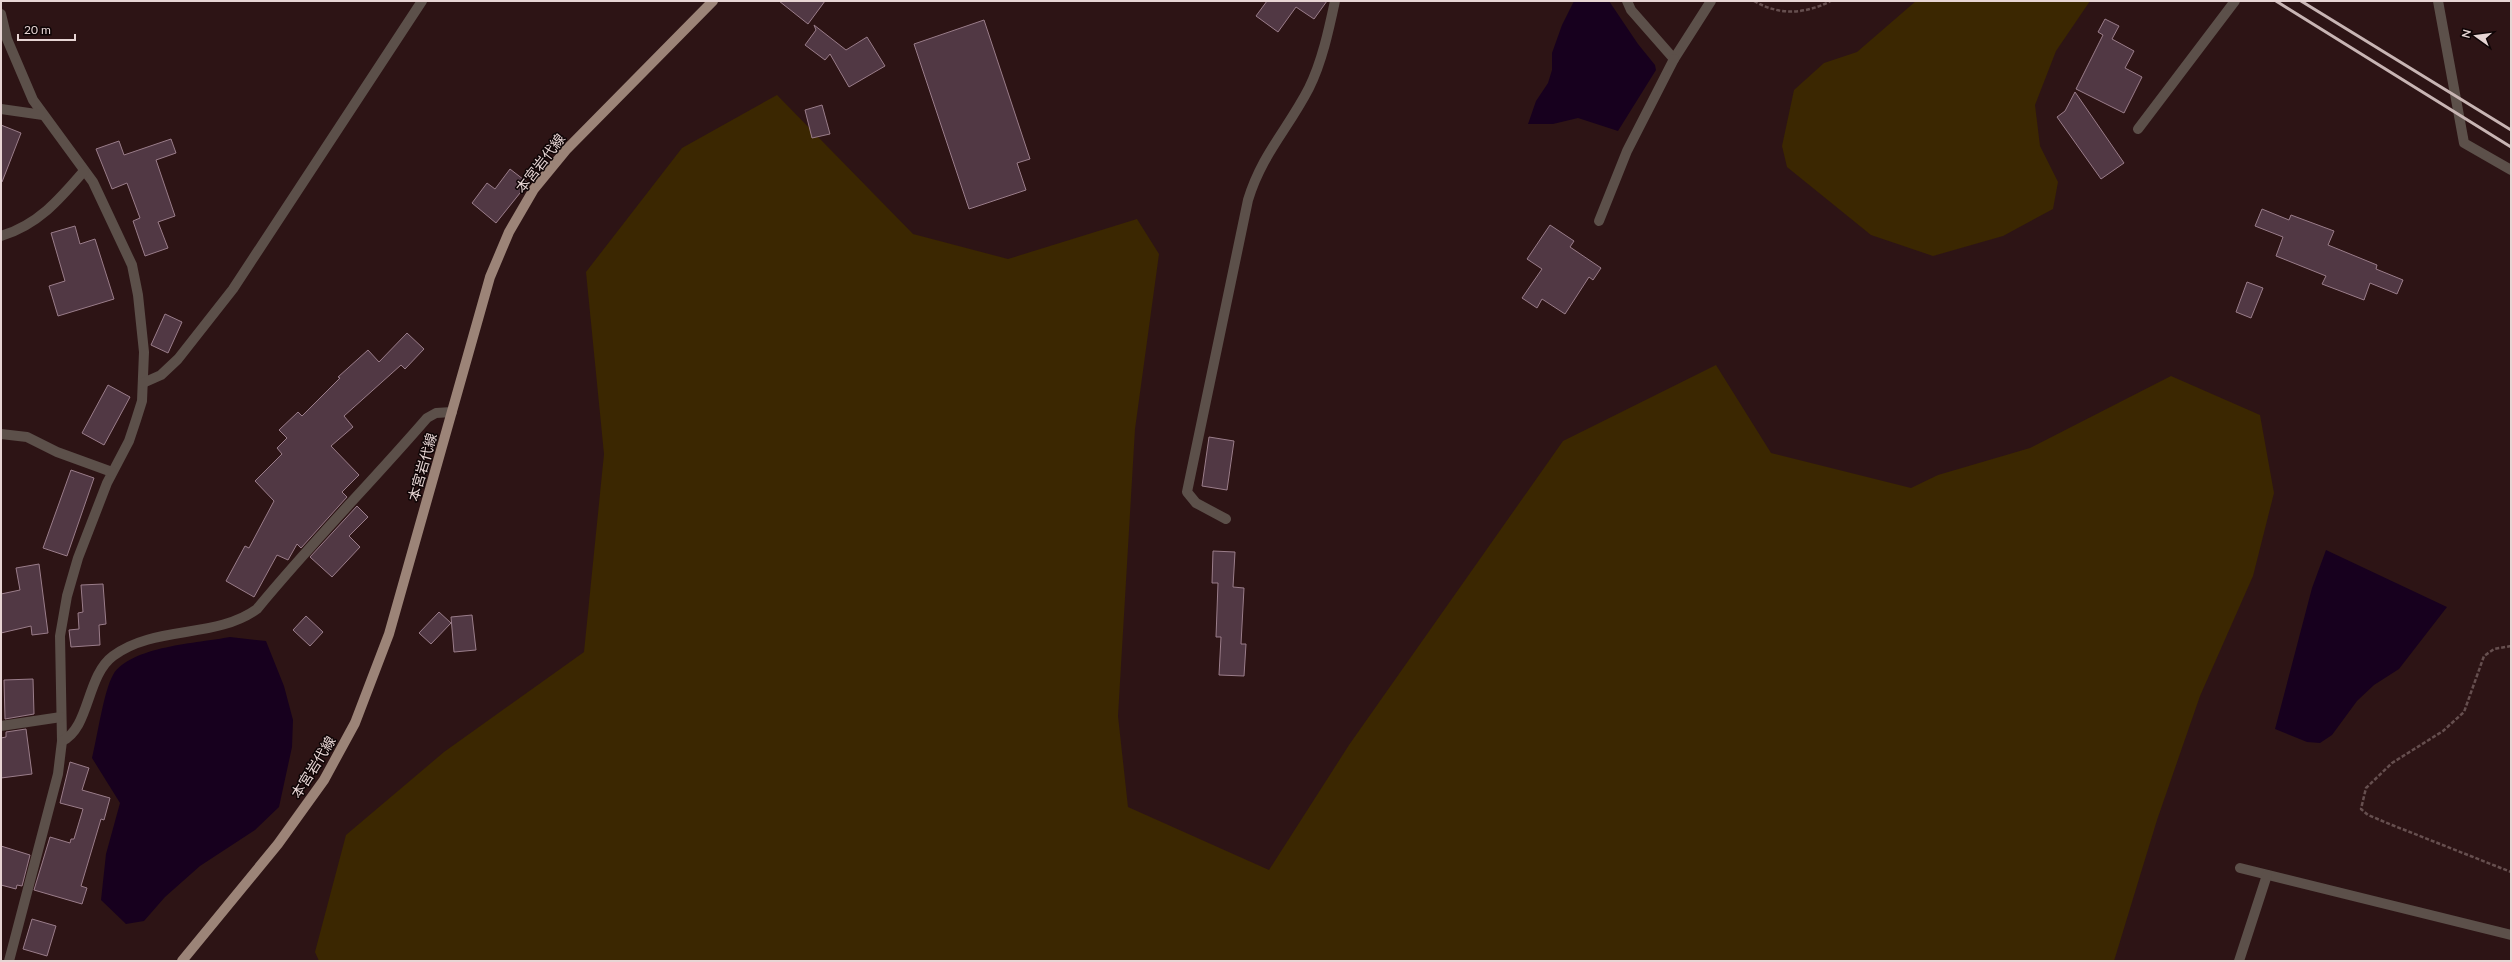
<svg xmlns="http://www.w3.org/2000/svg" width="2512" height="962" viewBox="0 0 2512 962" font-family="Lato,'Noto Sans JP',sans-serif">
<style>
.green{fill:#3b2701}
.water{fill:#17001e}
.building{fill:#513844;stroke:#9a7d8a}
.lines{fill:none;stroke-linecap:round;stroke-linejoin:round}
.path{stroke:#664f4f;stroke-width:2.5;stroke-dasharray:4 2;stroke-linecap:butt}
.minor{stroke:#5c504a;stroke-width:10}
.major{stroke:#9c8478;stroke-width:10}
.rail{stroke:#c8b5b4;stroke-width:3}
.labels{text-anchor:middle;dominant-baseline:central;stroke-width:3;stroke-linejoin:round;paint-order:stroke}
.street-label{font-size:14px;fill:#e7d5d4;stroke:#0e0405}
</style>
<rect width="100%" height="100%" fill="#2d1415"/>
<g class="green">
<polygon points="1916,1 2090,1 2056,51 2035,105 2040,146 2058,182 2053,209 2003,236 1933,256 1871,235 1787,167 1782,146 1794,90 1824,63 1857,52"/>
<polygon points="777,95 913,234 1008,259 1137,219 1159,254 1135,429 1118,716 1128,807 1269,870 1349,745 1563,441 1716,365 1771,453 1911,488 1938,475 2030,448 2171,376 2260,415 2274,493 2253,576 2200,696 2157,820 2114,961 319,961 315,952 346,835 444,752 584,652 604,454 586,272 682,148"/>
</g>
<g class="water">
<polygon points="1574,1 1609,1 1638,44 1655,65 1656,70 1618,131 1578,118 1553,124 1528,124 1536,101 1548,83 1552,70 1552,53 1562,25"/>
<polygon points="2326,550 2447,607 2399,669 2374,685 2357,701 2332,735 2320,743 2307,742 2275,729 2312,588"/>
<path d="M230,637L266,641L284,686L293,720L292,747L279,807L255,830L200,866L165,897L144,921L126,924L101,900L106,854L120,803L92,758C97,738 104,690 113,675C130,646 199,643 230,637Z"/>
</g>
<g class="building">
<polygon points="779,1 825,1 808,24"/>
<polygon points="1267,1 1327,1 1314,19 1296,7 1278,32 1256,16"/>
<polygon points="2105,19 2119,26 2112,39 2134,51 2125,68 2142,77 2124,113 2076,89 2103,35 2098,32"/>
<polygon points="984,20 1030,159 1017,163 1026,190 969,209 914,44"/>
<polygon points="814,25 846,50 867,37 885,66 849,87 830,54 825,60 805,45 816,30"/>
<polygon points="2075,92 2124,163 2101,179 2057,117 2065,111"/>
<polygon points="822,105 830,134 812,138 805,110"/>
<polygon points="1,125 21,133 2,182 1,182"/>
<polygon points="171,139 176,153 156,160 175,216 158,222 168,248 145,256 133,221 140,218 127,183 112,189 96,149 119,141 124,155"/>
<polygon points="510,169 528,183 496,223 472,203 487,183 495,189"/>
<polygon points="2262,209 2289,220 2291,215 2334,231 2328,245 2377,265 2376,269 2403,280 2397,294 2370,283 2364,300 2322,284 2326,276 2276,256 2283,237 2255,226"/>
<polygon points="1550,225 1574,241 1570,247 1601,268 1593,280 1589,277 1565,314 1542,299 1537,308 1522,298 1542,269 1527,259"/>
<polygon points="75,226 80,244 95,239 114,299 58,316 49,286 65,281 51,233"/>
<polygon points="2247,282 2263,288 2251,318 2236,312"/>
<polygon points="165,314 182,322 168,353 151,345"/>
<polygon points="407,333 424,349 405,369 401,365 344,416 353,427 331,446 359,475 342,492 347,497 301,548 297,544 288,560 277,555 254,597 226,581 245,546 249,548 274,501 255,481 282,454 277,448 287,438 279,430 298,412 302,416 340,378 338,377 368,350 379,362"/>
<polygon points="108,385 130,397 104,445 82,433"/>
<polygon points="1209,437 1234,441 1227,490 1202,486"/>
<polygon points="71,470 94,478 67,556 43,548"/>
<polygon points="357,506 368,517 349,536 360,547 332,577 310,557"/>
<polygon points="1213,551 1235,552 1233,587 1244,588 1241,644 1246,644 1244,676 1219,675 1221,637 1216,637 1218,583 1212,583"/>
<polygon points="39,564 48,633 32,635 31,626 1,633 1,594 20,590 16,568"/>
<polygon points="103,584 106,624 99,625 100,645 71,647 69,630 79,629 78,613 83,612 81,585"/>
<polygon points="439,612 451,623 431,644 419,633"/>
<polygon points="472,615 476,650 454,652 451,617"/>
<polygon points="306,616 323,632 310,646 293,630"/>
<polygon points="33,679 34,714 5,719 4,680"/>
<polygon points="26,729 32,774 1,778 1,738 6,737 6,732"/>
<polygon points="70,762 89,768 82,790 110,798 104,820 101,819 81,886 87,888 82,904 34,890 50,837 70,843 71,839 74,839 83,809 60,803"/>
<polygon points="1,846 30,855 22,886 17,885 16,889 1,885"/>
<polygon points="32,919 56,926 47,956 23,949"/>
</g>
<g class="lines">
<g class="path">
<path d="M1754,1C1780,16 1805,14 1831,1"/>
<polyline points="2511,646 2494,649 2484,656 2464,712 2443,731 2392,763 2366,788 2361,809 2368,815 2392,825 2511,872"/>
</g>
<g class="minor">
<polyline points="1627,1 1631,10 1674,59 1711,1"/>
<polyline points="2438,1 2464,143 2511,170"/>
<polyline points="1,14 7,39 33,100 93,182 132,265 138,295 144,352 142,401 136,420 129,441 107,483 78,558 67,596 60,636 62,741 58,774 9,961"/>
<polyline points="1,109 43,115"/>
<polyline points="2138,129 2235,1"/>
<polyline points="1599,221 1627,151 1674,59"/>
<path d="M1,236C38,225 60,199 84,171"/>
<polyline points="143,383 161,375 178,359 233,289 422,1"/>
<polyline points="1,434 27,437 57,452 112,472"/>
<path d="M1226,519L1196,503L1187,492L1248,200C1262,154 1288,129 1309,88C1322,62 1329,29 1335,1"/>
<polyline points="1,726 61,717"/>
<path d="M62,741C90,728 86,676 113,656C154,625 216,639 257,609C311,543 371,483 427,418L436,413L452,412"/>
<polyline points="2240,868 2511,935"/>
<polyline points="2239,961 2267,875"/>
</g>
<polyline class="major" points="182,961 278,844 324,780 355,723 389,634 490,277 509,232 534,189 566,150 713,1"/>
<g class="rail">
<polyline points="2276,1 2511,147"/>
<polyline points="2301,1 2511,130"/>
</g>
</g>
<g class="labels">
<g class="street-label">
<text transform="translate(540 163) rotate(-52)">本宮岩代線</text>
<text transform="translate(422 467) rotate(-74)">本宮岩代線</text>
<text transform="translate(313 767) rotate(-58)">本宮岩代線</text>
</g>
</g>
<rect width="2512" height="962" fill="none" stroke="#e7d5d4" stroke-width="4"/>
<g transform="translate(2476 36) rotate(284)" stroke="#0e0405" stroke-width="3" paint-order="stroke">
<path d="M0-3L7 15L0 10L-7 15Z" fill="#e7d5d4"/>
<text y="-6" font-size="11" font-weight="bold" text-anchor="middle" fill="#e7d5d4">N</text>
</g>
<path d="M18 34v6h57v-6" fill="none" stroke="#e7d5d4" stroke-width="2"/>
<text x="24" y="34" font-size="12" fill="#e7d5d4" stroke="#0e0405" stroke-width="3" paint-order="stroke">20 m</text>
</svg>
